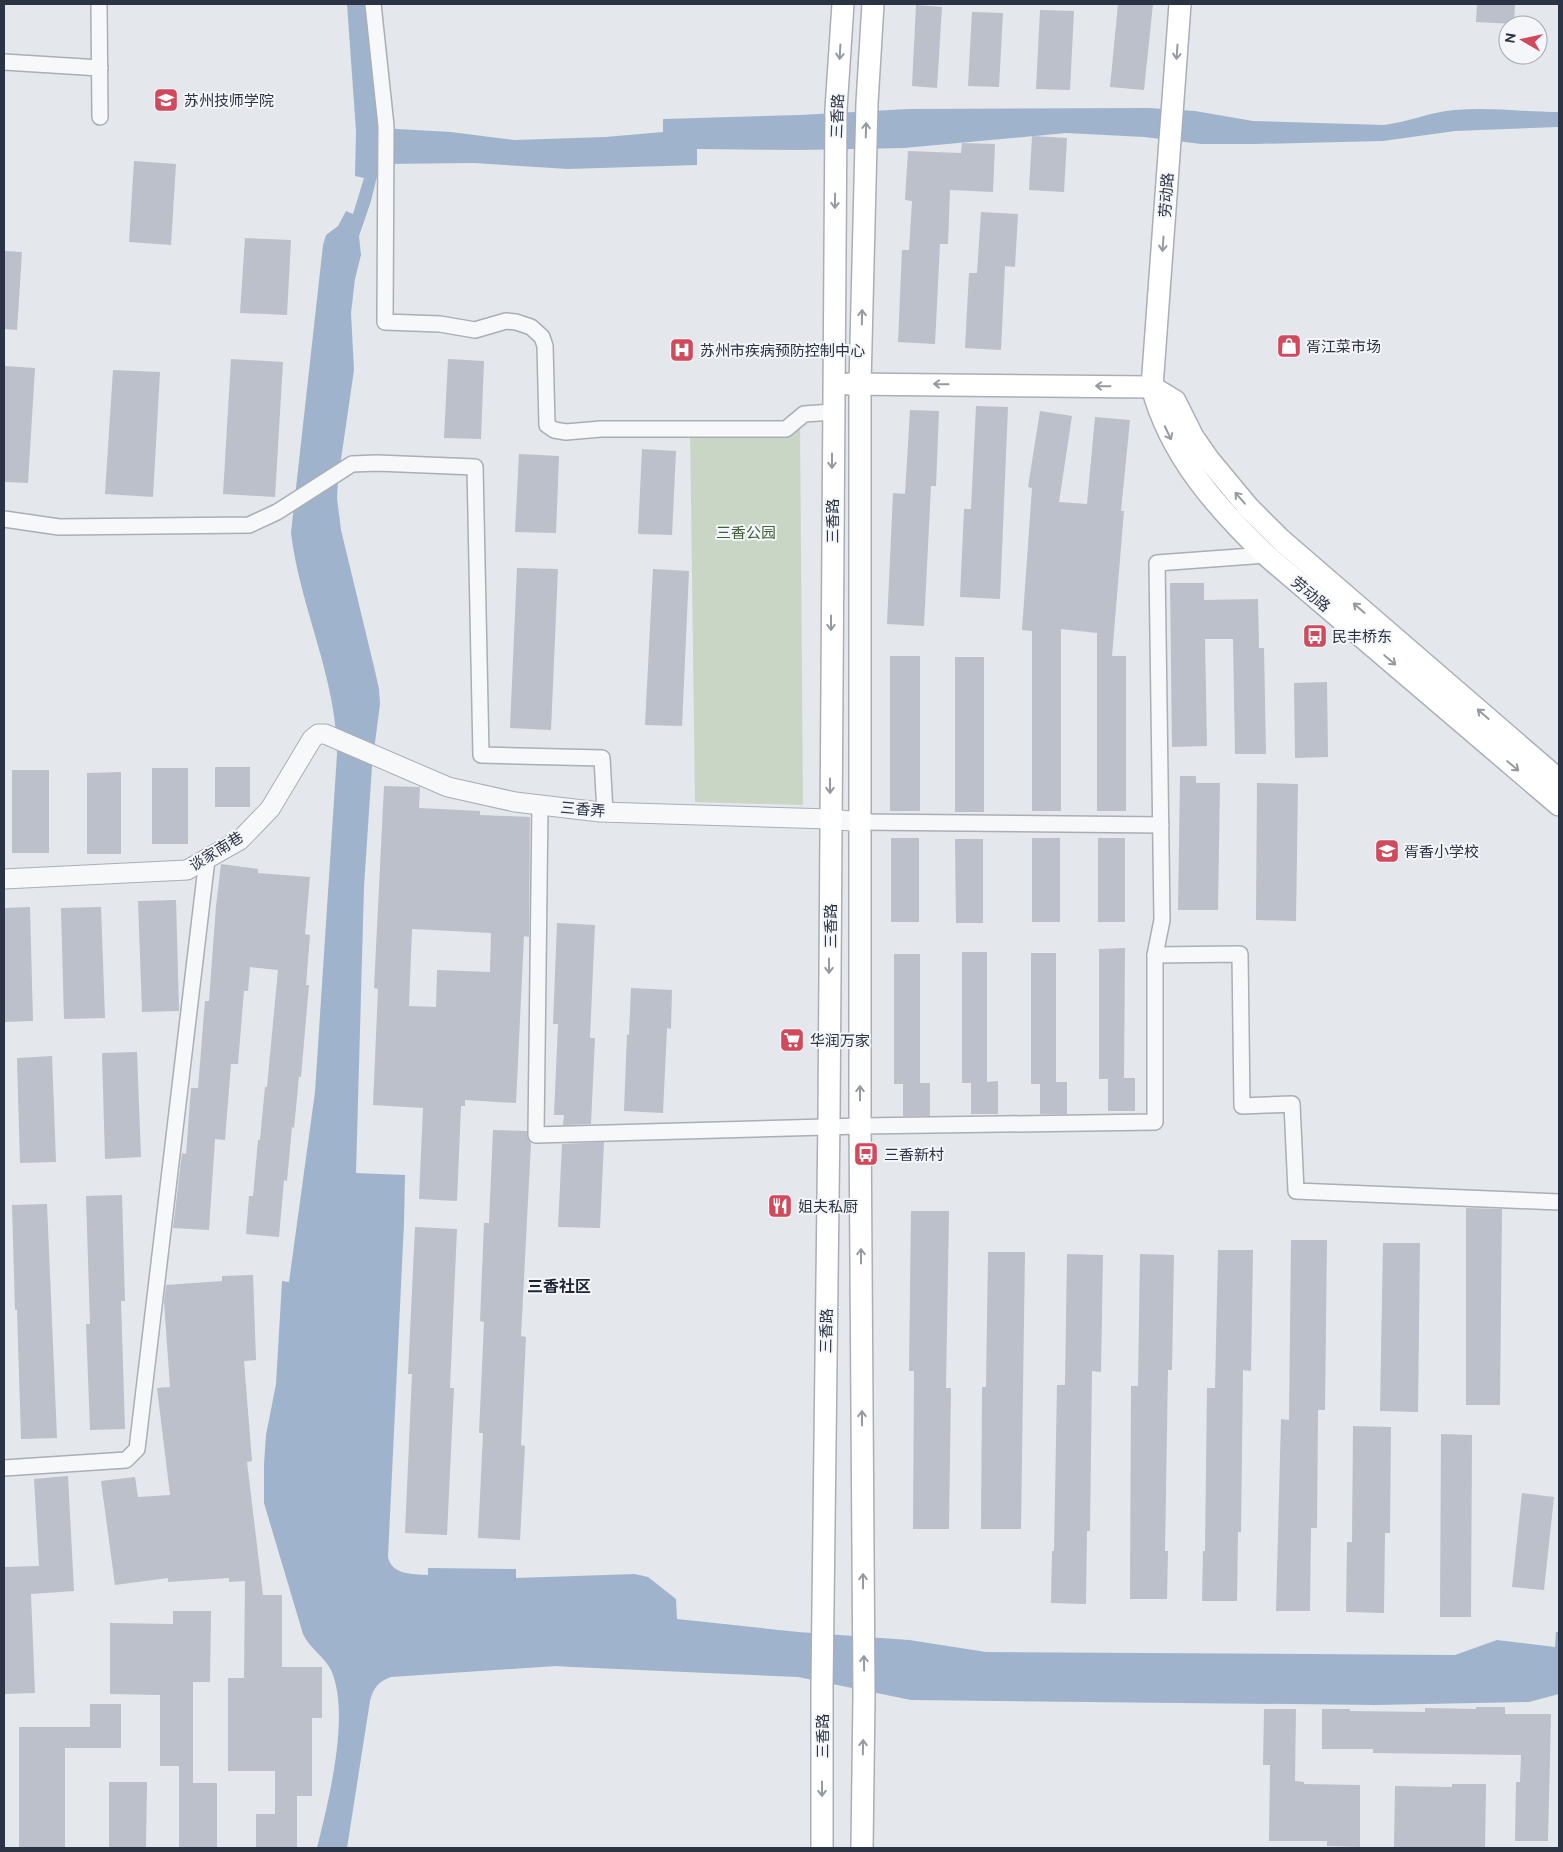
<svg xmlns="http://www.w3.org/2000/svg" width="1563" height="1852" viewBox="0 0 1563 1852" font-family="Ubuntu,'Noto Sans SC',sans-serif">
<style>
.green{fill:#c9d6c5}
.water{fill:#9fb4cc}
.building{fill:#bbc0ca;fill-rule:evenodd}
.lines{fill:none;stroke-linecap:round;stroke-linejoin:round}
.minor-casing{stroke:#a9aeb7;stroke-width:18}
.tertiary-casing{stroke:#a9aeb7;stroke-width:21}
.secondary-casing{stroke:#a9aeb7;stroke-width:24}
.minor{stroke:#f7f8fa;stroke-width:15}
.tertiary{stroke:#f7f8fa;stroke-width:19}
.secondary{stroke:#fff;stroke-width:21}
.oneway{stroke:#959aa2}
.labels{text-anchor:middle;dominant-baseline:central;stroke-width:4;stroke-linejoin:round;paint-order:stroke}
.poi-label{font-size:15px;fill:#2b3445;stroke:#f4f6f9;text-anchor:start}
.street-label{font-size:15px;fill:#2b3445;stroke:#f4f6f9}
.park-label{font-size:15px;fill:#3f6138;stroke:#f4f6f9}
.neighbourhood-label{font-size:16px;font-weight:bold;fill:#1d2536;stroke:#f4f6f9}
</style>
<rect width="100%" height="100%" fill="#e4e7ec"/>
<polygon class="green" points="800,423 803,805 695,802 690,426"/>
<path class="water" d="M347,4H368L374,89L380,128L451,132L515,140L605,137L663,132V119L800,115L908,109L1149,108L1195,111L1253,121L1384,125C1408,122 1430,112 1455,110C1490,107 1525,112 1559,112V127L1455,131L1383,141L1254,144H1201L1144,137L1066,133L904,148L799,150L697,149V165L568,169L474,163L380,164L371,201L359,236L361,255L355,279L351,313L354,370L338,480L337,498L341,530L375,671L379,689L380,704L372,766L364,887L356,1173L405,1175L404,1223L388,1557C392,1575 412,1574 428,1575V1568L516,1569V1578L635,1574L648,1577L676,1599L677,1619L798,1632L909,1640L986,1652L1455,1655L1497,1640L1555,1647L1556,1632H1559V1694L1529,1702L1375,1705L911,1700L798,1677L572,1667L556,1666L391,1677C379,1681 373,1688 370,1701L347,1848H317C328,1803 351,1714 331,1670C324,1656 309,1648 303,1634L264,1503V1464L266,1435L276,1384L282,1281L289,1282L315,1092L337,754C337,678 300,608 291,533L323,245L326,235L338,226L346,211L353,214L364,178L355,176L356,131Z"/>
<g class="building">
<polygon points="1118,4 1153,4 1144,90 1110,87"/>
<polygon points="1477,4 1515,4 1514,24 1476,22"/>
<polygon points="916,5 942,7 937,88 912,86"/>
<polygon points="1040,10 1074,11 1070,90 1036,89"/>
<polygon points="972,12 1003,13 999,87 968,86"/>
<polygon points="1032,136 1067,138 1064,192 1029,190"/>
<polygon points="962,143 995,144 993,192 950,190 948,244 940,244 935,344 898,342 902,250 909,250 912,201 905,200 908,151 961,153"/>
<polygon points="134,161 176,164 171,245 129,242"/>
<polygon points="981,212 1018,214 1015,267 1005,266 1001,350 965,348 969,273 977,273"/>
<polygon points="245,238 291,240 287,315 240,313"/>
<polygon points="4,251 22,252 17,330 4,329"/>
<polygon points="231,359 283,362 275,497 223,494"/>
<polygon points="448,359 484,361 481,439 444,438"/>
<polygon points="4,366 35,368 28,483 4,482"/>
<polygon points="113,370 160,372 153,497 105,494"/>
<polygon points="976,406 1008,407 1000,599 960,597 964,509 971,509"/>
<polygon points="910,410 939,411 936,486 931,486 924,626 887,624 893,493 905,494"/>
<polygon points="1040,411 1072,416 1059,502 1087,504 1095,417 1130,420 1121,511 1124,511 1112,656 1126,656 1126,811 1097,811 1097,633 1061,629 1061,811 1032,811 1032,631 1022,630 1032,488 1028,487"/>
<polygon points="642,449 676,451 672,535 638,534"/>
<polygon points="519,454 559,456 556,533 515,532"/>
<polygon points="517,568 558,569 551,730 510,728"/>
<polygon points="653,569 689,571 682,726 645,725"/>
<polygon points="1170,583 1204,583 1204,600 1258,599 1259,648 1264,648 1266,754 1235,754 1233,639 1205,639 1207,746 1172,747"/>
<rect x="890" y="656" width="30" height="155"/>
<rect x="955" y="657" width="29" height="155"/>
<polygon points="1327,682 1328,757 1295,758 1294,683"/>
<rect x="215" y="767" width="35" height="40"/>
<rect x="152" y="768" width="36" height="76"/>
<rect x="12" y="770" width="37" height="83"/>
<polygon points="121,772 121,854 87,854 87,773"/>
<polygon points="1180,776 1196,776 1196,783 1220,783 1218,910 1178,910"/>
<polygon points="1257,783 1298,784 1296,921 1256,920"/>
<path d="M384,786L420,787L419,808L480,811V815L530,817L529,937L524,936L516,1103L465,1100V1106H461L457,1201L419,1199L423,1108L373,1105L378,989L374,988ZM412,929L491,933L490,972L437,970L436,1007L409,1006Z"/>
<rect x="891" y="838" width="28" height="84"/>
<rect x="1032" y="838" width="28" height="84"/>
<rect x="1098" y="838" width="27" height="84"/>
<polygon points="955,839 983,839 983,923 956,923"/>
<polygon points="221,864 258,869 258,873 310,877 305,934 310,935 306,985 309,985 301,1077 299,1077 294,1128 292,1127 287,1181 284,1180 279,1237 246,1234 249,1196 253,1196 258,1140 260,1140 265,1087 267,1087 278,970 250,967 248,991 244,991 238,1064 231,1064 225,1140 215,1139 209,1230 173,1228 182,1153 186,1154 191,1088 198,1088 205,1001 209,1001 216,906"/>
<polygon points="176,900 179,1011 142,1012 138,901"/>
<polygon points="30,907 33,1021 4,1022 4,908"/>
<polygon points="101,907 105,1018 64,1019 61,908"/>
<polygon points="557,923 595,925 590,1038 595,1038 591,1124 563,1125 564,1115 554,1115 558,1024 553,1024"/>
<polygon points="1125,948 1124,1078 1135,1078 1135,1111 1108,1111 1108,1079 1099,1079 1099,949"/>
<polygon points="962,952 987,952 987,1082 998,1081 998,1114 971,1114 971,1083 962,1083"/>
<polygon points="1031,953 1056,953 1056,1082 1067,1082 1067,1114 1040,1114 1040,1084 1031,1084"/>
<polygon points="894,954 920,954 920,1083 930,1083 930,1116 903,1116 903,1084 894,1084"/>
<polygon points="631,988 672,990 671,1029 667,1028 663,1113 624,1111 627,1034 629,1035"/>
<polygon points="137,1052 141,1157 105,1159 102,1053"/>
<polygon points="52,1056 56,1162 20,1163 17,1058"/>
<polygon points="493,1130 527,1131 528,1139 531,1143 521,1336 526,1337 521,1445 525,1446 520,1540 478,1538 483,1433 479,1433 484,1322 480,1321 484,1223 489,1223"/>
<polygon points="604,1142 600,1228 558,1227 562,1144"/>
<polygon points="122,1195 125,1301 121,1301 125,1429 90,1430 86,1324 90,1324 86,1196"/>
<polygon points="47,1204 57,1438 21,1439 17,1310 15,1310 12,1205"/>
<polygon points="1466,1208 1502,1209 1500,1405 1466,1405"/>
<polygon points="911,1211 949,1211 946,1388 951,1388 949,1529 913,1529 914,1371 909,1371"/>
<polygon points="415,1227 457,1229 450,1388 454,1388 447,1535 405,1533 412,1374 408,1374"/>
<polygon points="1291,1240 1327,1240 1325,1410 1318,1410 1317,1528 1311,1528 1310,1611 1276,1611 1281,1419 1289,1420"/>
<polygon points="1383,1243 1420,1243 1418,1412 1380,1411"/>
<polygon points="1218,1250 1253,1250 1251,1371 1243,1370 1241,1532 1238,1532 1237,1601 1202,1601 1203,1551 1205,1551 1207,1388 1215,1388"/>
<polygon points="988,1252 1025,1252 1021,1529 981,1529 982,1387 986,1387"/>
<polygon points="1067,1254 1103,1255 1101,1372 1092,1371 1090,1531 1087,1531 1086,1604 1051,1603 1052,1551 1054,1551 1057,1385 1065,1385"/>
<polygon points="1140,1254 1174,1255 1172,1370 1168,1370 1165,1551 1168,1551 1167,1599 1130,1599 1131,1386 1138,1386"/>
<polygon points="253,1275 256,1360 244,1361 252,1461 247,1462 263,1595 282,1595 282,1667 322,1667 322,1718 312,1718 312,1796 297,1796 297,1848 256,1848 256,1814 275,1814 275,1771 228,1771 228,1678 244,1678 245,1581 229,1582 229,1578 168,1582 168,1578 115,1585 101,1481 135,1477 138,1497 170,1495 157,1388 170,1387 164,1302 166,1285 222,1281 222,1276"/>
<polygon points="1353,1426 1391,1427 1390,1533 1385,1533 1384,1613 1346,1612 1347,1542 1352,1542"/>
<polygon points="1441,1434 1472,1435 1471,1617 1440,1617"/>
<polygon points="68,1476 74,1591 31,1594 35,1693 4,1694 4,1567 39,1566 34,1479"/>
<polygon points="1522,1493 1554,1497 1544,1590 1512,1587"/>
<polygon points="173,1611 211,1611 210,1682 193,1682 193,1783 217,1783 217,1848 179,1848 179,1766 160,1766 160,1695 110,1694 110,1623 173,1624"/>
<polygon points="90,1704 121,1704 121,1748 65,1748 65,1848 19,1848 19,1727 90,1727"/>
<polygon points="1476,1707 1505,1707 1505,1714 1551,1714 1548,1841 1515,1841 1516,1782 1520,1782 1521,1755 1373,1753 1373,1749 1322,1749 1322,1709 1350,1709 1350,1711 1425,1712 1425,1708 1476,1709"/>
<polygon points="1264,1709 1296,1709 1295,1781 1304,1782 1304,1784 1360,1785 1360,1847 1327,1846 1327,1841 1269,1841 1270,1765 1263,1765"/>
<polygon points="109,1782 147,1782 146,1848 109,1848"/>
<polygon points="1452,1784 1486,1784 1485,1848 1394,1848 1395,1786 1452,1787"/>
</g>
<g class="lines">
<defs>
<g id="minor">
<polyline points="99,4 100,117"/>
<polyline points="373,4 386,126 385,322 440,324 475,330 506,321 516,322 531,327 542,337 545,346 547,425 554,430 566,432 601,429 786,429 804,414 833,412"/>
<polyline points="4,62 100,68"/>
<polyline points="4,519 59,527 249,525 277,512 352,464 377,463 475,467 481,755 602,758 605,812"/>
<polyline points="540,805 536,1135 861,1126 1155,1122 1155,955 1162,920 1157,563 1266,555"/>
<polyline points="861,822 1161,825"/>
<polyline points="1155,955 1240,954 1242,1106 1292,1104 1296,1191 1559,1202"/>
<polyline points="4,1468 126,1460 137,1449 207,859"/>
</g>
<polyline id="tertiary" points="4,879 187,870 240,840 270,809 312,739 318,734 325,734 448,787 515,802 600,812 830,819 861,822"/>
<g id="secondary">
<path d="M1180,4L1152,387C1170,455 1216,507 1266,555L1559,805"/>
<polyline points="848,384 1152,387 1175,401 1193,437 1209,460 1248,507 1280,539 1559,780"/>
<polyline points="822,1848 822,1688 829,1117 836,109 843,4"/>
<polyline points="862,1848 864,1696 860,1117 860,384 867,103 873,4"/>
</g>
</defs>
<use href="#minor" class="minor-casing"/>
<use href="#tertiary" class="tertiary-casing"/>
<use href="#secondary" class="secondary-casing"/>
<use href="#minor" class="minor"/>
<use href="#tertiary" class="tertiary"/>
<use href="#secondary" class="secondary"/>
</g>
<defs><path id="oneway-shaft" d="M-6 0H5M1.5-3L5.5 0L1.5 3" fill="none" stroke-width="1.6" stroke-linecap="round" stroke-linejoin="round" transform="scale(1.25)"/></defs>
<g class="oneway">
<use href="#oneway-shaft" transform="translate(840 52) rotate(93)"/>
<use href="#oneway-shaft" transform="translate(1177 52) rotate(94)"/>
<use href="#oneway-shaft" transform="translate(866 130) rotate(-88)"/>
<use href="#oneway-shaft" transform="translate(835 201) rotate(91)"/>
<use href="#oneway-shaft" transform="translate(1163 244) rotate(94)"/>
<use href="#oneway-shaft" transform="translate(862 317) rotate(-89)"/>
<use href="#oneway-shaft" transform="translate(941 384) rotate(-179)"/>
<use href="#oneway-shaft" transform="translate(1103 386) rotate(-179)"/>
<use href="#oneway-shaft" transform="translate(1168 433) rotate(65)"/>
<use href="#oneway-shaft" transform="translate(832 461) rotate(90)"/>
<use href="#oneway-shaft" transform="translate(1240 498) rotate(-131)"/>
<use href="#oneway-shaft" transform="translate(1359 608) rotate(-139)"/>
<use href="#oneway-shaft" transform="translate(831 623) rotate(90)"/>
<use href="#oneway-shaft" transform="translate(1390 660) rotate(40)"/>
<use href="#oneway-shaft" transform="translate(1483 714) rotate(-139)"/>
<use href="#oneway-shaft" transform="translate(1513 766) rotate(40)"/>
<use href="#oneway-shaft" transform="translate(830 786) rotate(90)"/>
<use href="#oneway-shaft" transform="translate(829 966) rotate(90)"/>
<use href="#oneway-shaft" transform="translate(860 1093) rotate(-90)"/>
<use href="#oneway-shaft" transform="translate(861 1256) rotate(-90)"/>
<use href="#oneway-shaft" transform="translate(862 1418) rotate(-90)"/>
<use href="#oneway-shaft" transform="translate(863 1581) rotate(-90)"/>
<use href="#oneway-shaft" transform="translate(864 1663) rotate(-91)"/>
<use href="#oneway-shaft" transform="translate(863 1747) rotate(-89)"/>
<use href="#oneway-shaft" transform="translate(822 1789) rotate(90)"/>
</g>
<defs>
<symbol id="university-square" viewBox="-11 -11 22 22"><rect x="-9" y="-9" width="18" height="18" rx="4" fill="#d1495b" stroke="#f4f6f9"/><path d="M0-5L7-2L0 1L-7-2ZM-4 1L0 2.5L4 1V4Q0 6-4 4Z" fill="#fff"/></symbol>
<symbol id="shop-square" viewBox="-11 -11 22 22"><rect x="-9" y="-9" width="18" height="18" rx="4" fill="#d1495b" stroke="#f4f6f9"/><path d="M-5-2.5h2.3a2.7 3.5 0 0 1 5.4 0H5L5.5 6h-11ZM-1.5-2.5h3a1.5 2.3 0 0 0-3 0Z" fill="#fff"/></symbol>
<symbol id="hospital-square" viewBox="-11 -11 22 22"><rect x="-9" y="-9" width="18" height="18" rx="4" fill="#d1495b" stroke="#f4f6f9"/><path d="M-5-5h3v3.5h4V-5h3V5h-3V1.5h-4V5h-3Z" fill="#fff"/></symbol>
<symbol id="bus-square" viewBox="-11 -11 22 22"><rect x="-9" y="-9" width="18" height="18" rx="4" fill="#d1495b" stroke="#f4f6f9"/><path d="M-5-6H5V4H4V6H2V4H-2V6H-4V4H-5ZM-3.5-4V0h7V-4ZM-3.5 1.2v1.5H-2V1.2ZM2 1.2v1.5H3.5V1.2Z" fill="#fff"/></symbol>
<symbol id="school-square" viewBox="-11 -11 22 22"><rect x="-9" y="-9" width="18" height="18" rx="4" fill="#d1495b" stroke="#f4f6f9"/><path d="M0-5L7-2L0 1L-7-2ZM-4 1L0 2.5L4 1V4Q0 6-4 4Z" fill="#fff"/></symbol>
<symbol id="supermarket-square" viewBox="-11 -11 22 22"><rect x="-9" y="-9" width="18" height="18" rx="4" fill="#d1495b" stroke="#f4f6f9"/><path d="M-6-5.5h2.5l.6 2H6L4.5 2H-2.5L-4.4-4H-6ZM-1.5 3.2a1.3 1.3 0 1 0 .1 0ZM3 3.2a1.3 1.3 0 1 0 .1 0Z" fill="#fff"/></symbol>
<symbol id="restaurant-square" viewBox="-11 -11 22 22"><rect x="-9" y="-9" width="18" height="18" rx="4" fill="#d1495b" stroke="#f4f6f9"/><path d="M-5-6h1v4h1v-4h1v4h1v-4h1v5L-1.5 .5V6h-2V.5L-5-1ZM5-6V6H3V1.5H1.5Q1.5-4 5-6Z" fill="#fff"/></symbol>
</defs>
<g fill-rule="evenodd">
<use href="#university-square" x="152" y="86" width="28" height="28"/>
<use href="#shop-square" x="1275" y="332" width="28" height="28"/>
<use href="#hospital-square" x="668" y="336" width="28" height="28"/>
<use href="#bus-square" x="1301" y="622" width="28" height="28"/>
<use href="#school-square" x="1373" y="837" width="28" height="28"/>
<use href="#supermarket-square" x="778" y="1026" width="28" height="28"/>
<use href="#bus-square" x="852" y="1140" width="28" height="28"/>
<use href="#restaurant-square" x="766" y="1192" width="28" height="28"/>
</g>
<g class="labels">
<g class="poi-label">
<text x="184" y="100">苏州技师学院</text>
<text x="1306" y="346">胥江菜市场</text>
<text x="700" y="350">苏州市疾病预防控制中心</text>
<text x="1332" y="636">民丰桥东</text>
<text x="1404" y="851">胥香小学校</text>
<text x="810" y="1040">华润万家</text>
<text x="884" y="1154">三香新村</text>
<text x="798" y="1206">姐夫私厨</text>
</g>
<g class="street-label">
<text transform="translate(837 116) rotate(-88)">三香路</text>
<text transform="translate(1166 195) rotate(-86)">劳动路</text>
<text transform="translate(832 521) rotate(-90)">三香路</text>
<text transform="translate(1311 594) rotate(40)">劳动路</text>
<text transform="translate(583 809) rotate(5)">三香弄</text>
<text transform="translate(216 851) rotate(-32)">谈家南巷</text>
<text transform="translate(830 926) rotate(-90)">三香路</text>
<text transform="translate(826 1331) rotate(-89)">三香路</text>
<text transform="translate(822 1736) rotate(-90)">三香路</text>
</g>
<g class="park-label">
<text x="746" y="532">三香公园</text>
</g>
<g class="neighbourhood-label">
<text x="559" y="1286">三香社区</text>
</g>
</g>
<rect width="1563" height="1852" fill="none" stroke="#2b3445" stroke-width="10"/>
<g transform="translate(1523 40) rotate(279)"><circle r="24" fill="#f4f6f9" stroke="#a4a8b1"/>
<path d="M0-4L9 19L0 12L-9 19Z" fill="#d1495b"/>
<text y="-8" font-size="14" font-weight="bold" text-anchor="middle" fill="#2b3445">N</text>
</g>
</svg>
